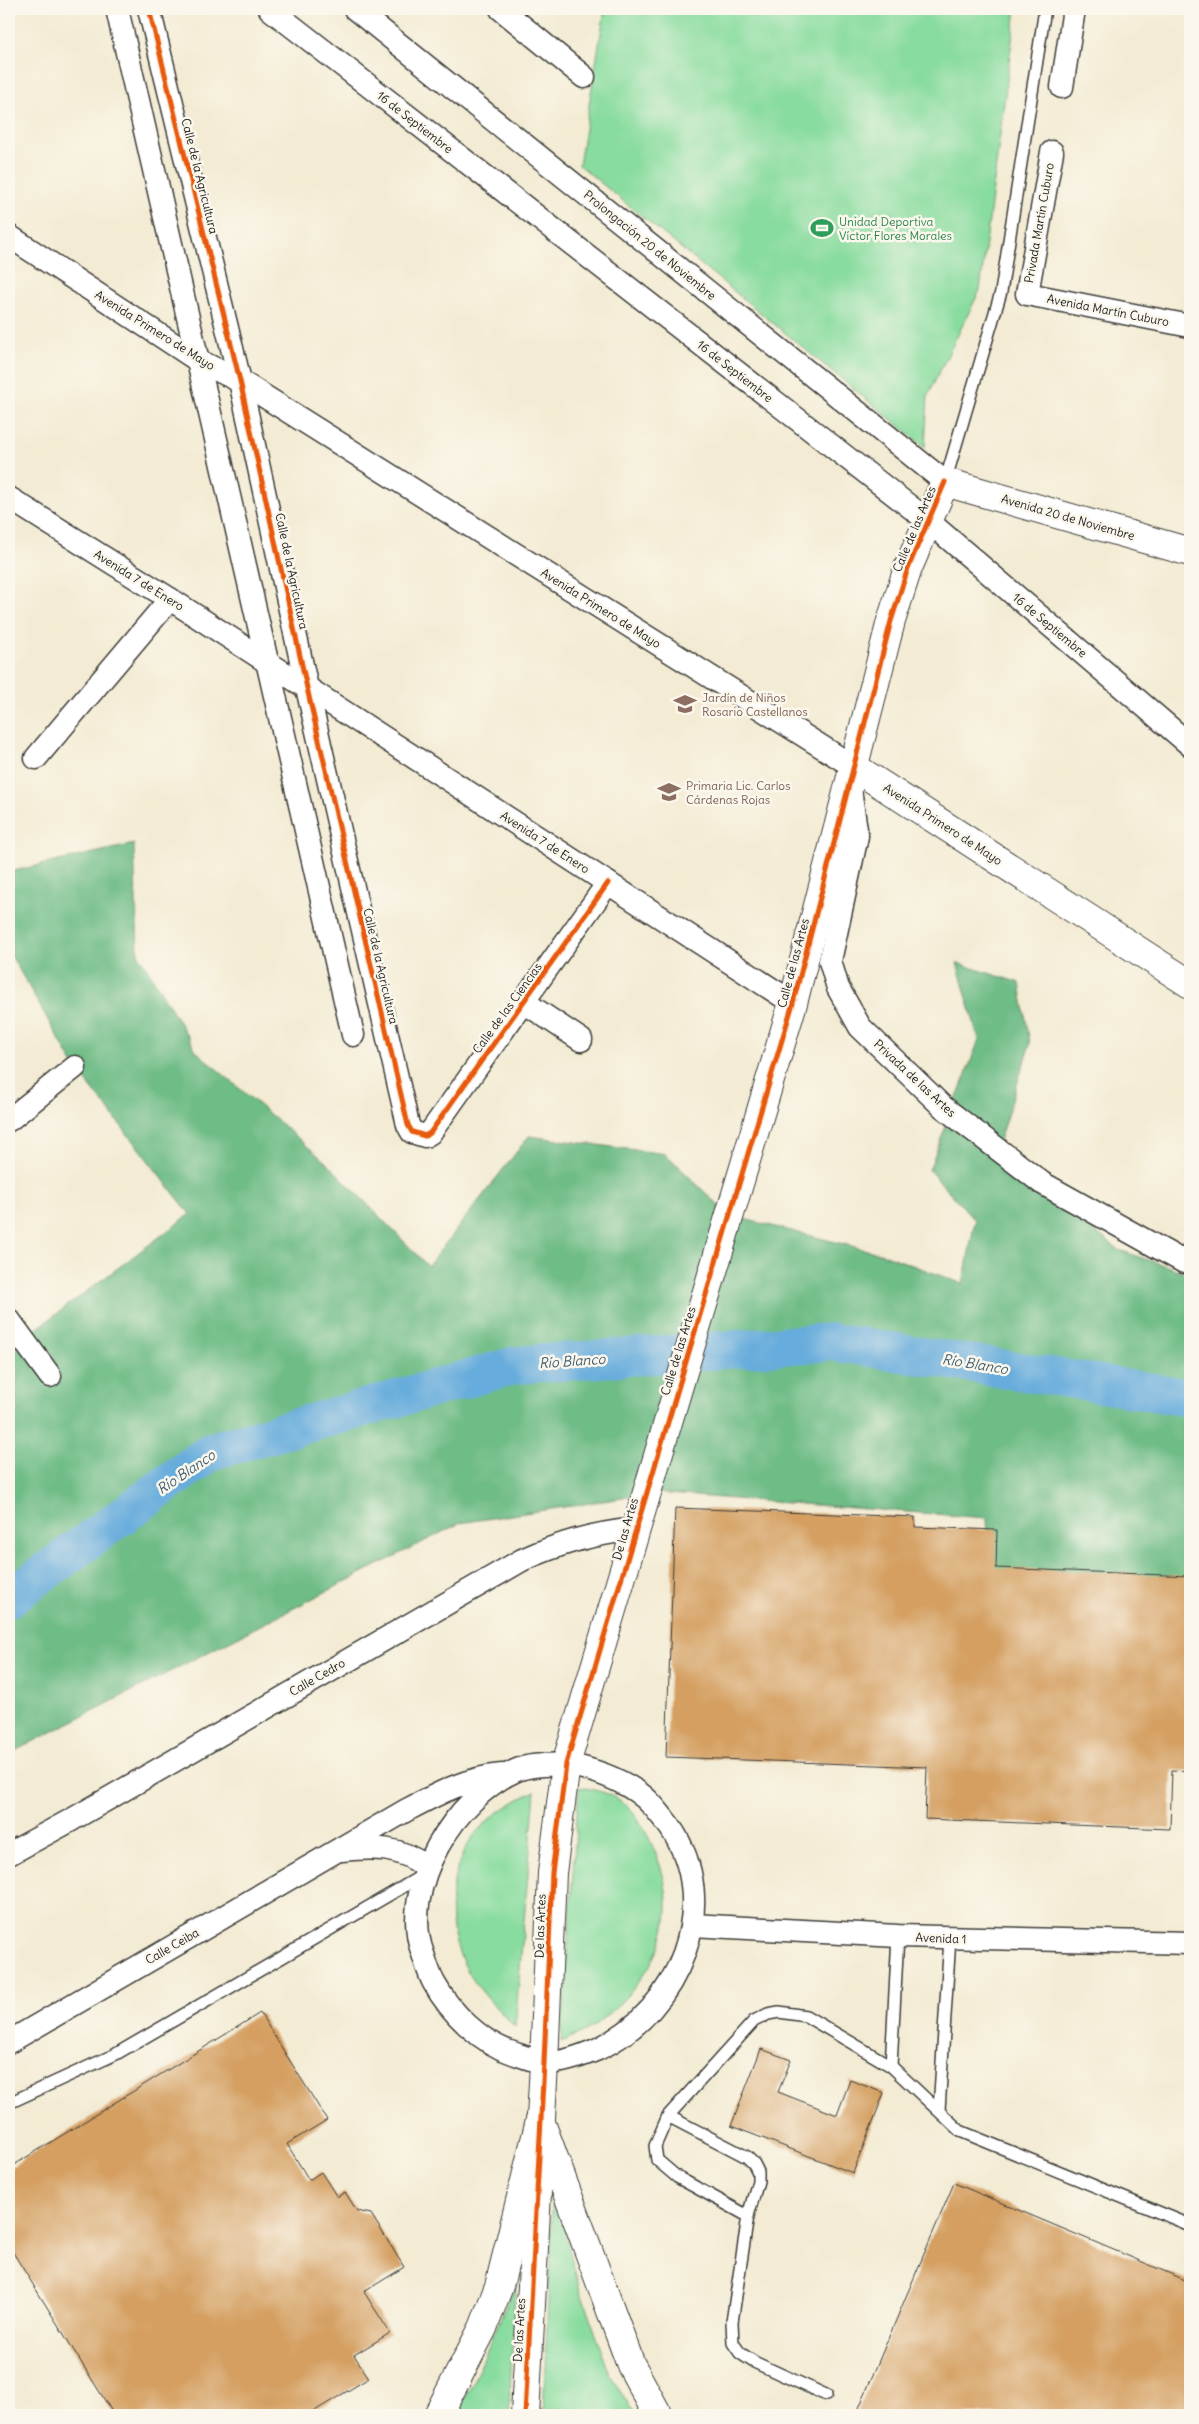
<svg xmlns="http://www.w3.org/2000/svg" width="1199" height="2424" viewBox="0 0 1199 2424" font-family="Delius,sans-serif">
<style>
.green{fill:#88dc9f;stroke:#527c5e}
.forest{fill:#6ebc86;stroke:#456c51}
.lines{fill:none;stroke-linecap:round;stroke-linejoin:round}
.river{stroke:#66acdc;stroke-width:38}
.building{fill:#d49f60}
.service-casing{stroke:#3c3b37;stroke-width:14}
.minor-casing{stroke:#3c3b37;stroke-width:25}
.tertiary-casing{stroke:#3c3b37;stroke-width:30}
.motorway-casing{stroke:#3c3b37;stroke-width:30}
.service{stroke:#fff;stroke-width:11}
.minor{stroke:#fff;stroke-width:22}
.tertiary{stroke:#fff;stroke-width:28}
.motorway{stroke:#fff;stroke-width:28}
.cycleway-casing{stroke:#fbf7ec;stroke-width:8}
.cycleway{stroke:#e8590c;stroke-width:5}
.labels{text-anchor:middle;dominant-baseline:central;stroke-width:5;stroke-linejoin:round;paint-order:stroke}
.street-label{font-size:12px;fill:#1c1c1c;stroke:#fbf7ec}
.leisure-label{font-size:12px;fill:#27864d;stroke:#fbf7ec;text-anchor:start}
.education-label{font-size:12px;fill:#785e54;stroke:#fbf7ec;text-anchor:start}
.water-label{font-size:14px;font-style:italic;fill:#3d5d72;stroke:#fbf7ec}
</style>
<rect width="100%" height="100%" fill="#fbf7ec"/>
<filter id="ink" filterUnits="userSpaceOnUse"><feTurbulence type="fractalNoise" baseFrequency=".02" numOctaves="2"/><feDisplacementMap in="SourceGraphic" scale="10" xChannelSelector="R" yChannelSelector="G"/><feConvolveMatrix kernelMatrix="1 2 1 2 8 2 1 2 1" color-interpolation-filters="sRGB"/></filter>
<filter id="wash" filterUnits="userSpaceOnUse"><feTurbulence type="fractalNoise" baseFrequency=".0096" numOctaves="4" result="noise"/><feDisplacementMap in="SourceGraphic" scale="20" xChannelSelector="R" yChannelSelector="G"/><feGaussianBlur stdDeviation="1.12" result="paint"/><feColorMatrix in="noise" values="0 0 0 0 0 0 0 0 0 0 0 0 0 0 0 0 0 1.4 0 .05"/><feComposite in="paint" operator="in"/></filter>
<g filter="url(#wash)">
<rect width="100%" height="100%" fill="#f3ebd3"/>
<g class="green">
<polygon points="605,9 1016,9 980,290 928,395 925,447 579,165"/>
<path d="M579,1787C589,1789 603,1791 612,1796C634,1807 646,1830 655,1852C679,1908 666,1953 626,1997C616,2007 604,2020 592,2027C583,2033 571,2037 561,2042Z"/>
<path d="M535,1791L515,2027C496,2007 475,1988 463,1962C445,1925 448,1872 472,1838C487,1817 512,1802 535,1791Z"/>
<polygon points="553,2188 579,2287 610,2374 635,2415 543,2415"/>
<polygon points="515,2285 509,2415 452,2415 472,2385"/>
</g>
<polygon class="forest" points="134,844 138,953 197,1052 328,1164 428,1266 529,1136 666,1154 728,1215 883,1254 963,1284 975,1220 929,1170 979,1040 957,963 1020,983 1030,1044 995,1153 1119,1250 1190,1274 1190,1578 990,1575 987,1518 655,1493 460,1523 9,1754 9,1352 23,1339 190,1214 75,1067 9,952 9,872"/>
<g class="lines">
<polyline class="river" points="9,1598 212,1451 516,1365 832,1342 1190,1398"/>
</g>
<g id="blocks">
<g class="building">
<polygon points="675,1508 915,1517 915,1527 997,1530 996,1568 1190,1576 1190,1771 1172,1770 1170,1829 925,1819 927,1767 666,1757"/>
<polygon points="260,2013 327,2120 287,2144 309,2180 321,2172 337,2197 345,2192 357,2211 371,2214 404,2267 364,2292 390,2333 354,2355 369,2378 308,2415 114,2415 9,2246 9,2168"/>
<polygon points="761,2049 791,2060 778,2092 837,2115 850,2080 884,2093 853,2173 731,2126"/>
<polygon points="954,2183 1190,2282 1190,2415 856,2415"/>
</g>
</g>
</g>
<g filter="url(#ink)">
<use href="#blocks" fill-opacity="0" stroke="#3c3b37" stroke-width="1"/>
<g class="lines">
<defs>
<g id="service">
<polyline points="945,482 1001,292 1045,9"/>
<polyline points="891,2066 898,1936"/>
<polyline points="9,2103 116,2054 425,1874"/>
<polyline points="939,2110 950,1938"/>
<polyline points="668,2116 655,2146 657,2160 677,2177 748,2216"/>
<polyline points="826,2395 754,2362 740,2353 733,2343 732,2322 748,2216 758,2181 758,2172 754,2164 747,2157 668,2116 754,2021 768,2014 779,2012 806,2016 891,2066 960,2131 1190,2225"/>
</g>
<g id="minor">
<polyline points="117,9 353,1035"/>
<polyline points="149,9 240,381 307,688 408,1125 412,1132 425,1136 430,1133 608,883"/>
<polyline points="270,9 927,520 1190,745"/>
<polyline points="355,9 945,482"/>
<polyline points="501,9 584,77"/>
<polyline points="1062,87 1074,9"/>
<polyline points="1052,152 1027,294 1190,326"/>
<polyline points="9,236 199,361 240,381 854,767"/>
<polyline points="9,498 170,599 793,1003"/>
<polyline points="36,758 170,599"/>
<polyline points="850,789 857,836 830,961 838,988 860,1027 943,1107 1042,1183 1184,1262 1190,1254"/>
<polyline points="524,1002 581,1040"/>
<polyline points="9,1120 75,1067"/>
<polyline points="9,1320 50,1376"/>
<path d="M566,1764C591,1769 615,1777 636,1791C650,1800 660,1814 670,1827C723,1904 679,2011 598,2049C584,2055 558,2065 542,2062C532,2060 522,2056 513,2053C481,2043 450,2012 434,1983C429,1974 426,1963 423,1954C398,1887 456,1796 517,1770C531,1764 551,1765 566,1764Z"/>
<path d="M342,1850C374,1847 400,1846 426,1867"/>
<path d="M9,1854L73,1819L522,1560C563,1542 592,1534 636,1529"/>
<polyline points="692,1925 898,1936 1190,1943"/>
<path d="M9,2042L405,1811C437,1794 466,1778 502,1775"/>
</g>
<g id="tertiary">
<polyline points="854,767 1190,984"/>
<polyline points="525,2415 544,2063 552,1873 566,1764 793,1003 891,621 908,568 945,482 1190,552"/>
</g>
<g id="motorway">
<polyline points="540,2120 631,2365 658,2415"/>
<polyline points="438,2415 483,2328 499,2286 540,2120"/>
</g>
</defs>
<use href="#service" class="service-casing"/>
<use href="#minor" class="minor-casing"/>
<use href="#tertiary" class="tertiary-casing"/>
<use href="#motorway" class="motorway-casing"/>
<use href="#service" class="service"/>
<use href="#minor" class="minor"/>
<use href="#tertiary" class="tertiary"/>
<use href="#motorway" class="motorway"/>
<defs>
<g id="cycleway">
<polyline points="149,9 240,381 307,688 408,1125 412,1132 425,1136 430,1133 608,883"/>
<polyline points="525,2415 544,2063 552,1873 566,1764 793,1003 891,621 908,568 945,482"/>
</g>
</defs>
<use href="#cycleway" class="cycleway-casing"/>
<use href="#cycleway" class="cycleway"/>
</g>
</g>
<defs>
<symbol id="stadium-bare" viewBox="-9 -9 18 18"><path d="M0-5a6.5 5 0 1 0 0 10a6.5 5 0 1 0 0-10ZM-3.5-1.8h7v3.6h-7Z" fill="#2e9e5b" stroke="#fbf7ec" stroke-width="2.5" paint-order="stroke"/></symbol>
<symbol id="school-bare" viewBox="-9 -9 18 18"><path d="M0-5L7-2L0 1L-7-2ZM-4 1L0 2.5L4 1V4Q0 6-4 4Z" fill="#8d6e63" stroke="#fbf7ec" stroke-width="2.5" paint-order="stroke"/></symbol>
</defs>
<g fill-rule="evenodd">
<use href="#stadium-bare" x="806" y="212" width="32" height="32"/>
<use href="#school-bare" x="669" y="688" width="32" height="32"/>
<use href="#school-bare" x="653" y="776" width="32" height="32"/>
</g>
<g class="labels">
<g class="street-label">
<text transform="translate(415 122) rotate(38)">16 de Septiembre</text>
<text transform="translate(200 176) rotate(76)">Calle de la Agricultura</text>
<text transform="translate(1039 223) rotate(-80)">Privada Martín Cuburo</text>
<text transform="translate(650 245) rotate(39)">Prolongación 20 de Noviembre</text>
<text transform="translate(1108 310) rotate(11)">Avenida Martín Cuburo</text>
<text transform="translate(155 330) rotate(32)">Avenida Primero de Mayo</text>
<text transform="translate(735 371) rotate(38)">16 de Septiembre</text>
<text transform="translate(1068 517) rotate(16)">Avenida 20 de Noviembre</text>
<text transform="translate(914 529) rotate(-67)">Calle de las Artes</text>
<text transform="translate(292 571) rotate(78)">Calle de la Agricultura</text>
<text transform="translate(139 580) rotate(32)">Avenida 7 de Enero</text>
<text transform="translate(601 608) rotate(32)">Avenida Primero de Mayo</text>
<text transform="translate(1050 625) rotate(40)">16 de Septiembre</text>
<text transform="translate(943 824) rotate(33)">Avenida Primero de Mayo</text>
<text transform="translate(545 842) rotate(33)">Avenida 7 de Enero</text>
<text transform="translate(793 963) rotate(-75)">Calle de las Artes</text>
<text transform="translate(381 966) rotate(77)">Calle de la Agricultura</text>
<text transform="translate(507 1008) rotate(-54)">Calle de las Ciencias</text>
<text transform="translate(915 1078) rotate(43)">Privada de las Artes</text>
<text transform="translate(678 1351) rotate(-73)">Calle de las Artes</text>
<text transform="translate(625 1529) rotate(-74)">De las Artes</text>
<text transform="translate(317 1677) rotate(-30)">Calle Cedro</text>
<text transform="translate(540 1926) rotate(-88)">De las Artes</text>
<text transform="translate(941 1938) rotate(2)">Avenida 1</text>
<text transform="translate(172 1946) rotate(-30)">Calle Ceiba</text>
<text transform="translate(519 2330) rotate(-87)">De las Artes</text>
</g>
<g class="leisure-label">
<text x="839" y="221">Unidad Deportiva<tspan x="839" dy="14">Víctor Flores Morales</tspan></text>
</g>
<g class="education-label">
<text x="702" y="697">Jardín de Niños<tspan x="702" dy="14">Rosario Castellanos</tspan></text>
<text x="686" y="785">Primaria Lic. Carlos<tspan x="686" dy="14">Cárdenas Rojas</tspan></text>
</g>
<g class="water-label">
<text transform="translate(572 1361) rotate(-4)">Río Blanco</text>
<text transform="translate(975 1364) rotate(9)">Río Blanco</text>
<text transform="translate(186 1472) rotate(-34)">Río Blanco</text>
</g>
</g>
<rect width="1199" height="2424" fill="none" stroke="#fbf7ec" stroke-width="30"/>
</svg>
